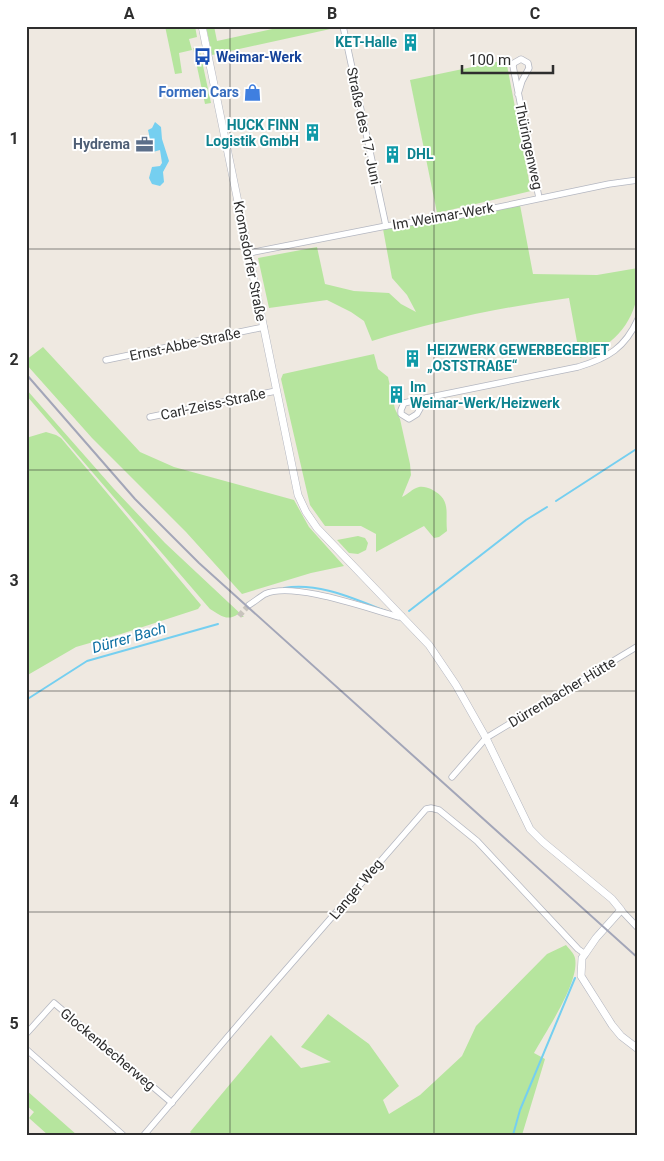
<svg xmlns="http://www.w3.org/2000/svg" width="664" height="1161" viewBox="0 0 664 1161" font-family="Roboto,sans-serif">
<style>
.green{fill:#b6e59e}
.water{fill:#75cff0}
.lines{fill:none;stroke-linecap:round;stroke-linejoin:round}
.stream{stroke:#75cff0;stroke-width:2}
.minor-tunnel{stroke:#c8c4bd;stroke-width:5.5;stroke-dasharray:5.5 3;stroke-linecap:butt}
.minor-casing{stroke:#b4b7c1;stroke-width:7}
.tertiary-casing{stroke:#b4b7c1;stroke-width:8}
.minor{stroke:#fff;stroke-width:5.5}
.tertiary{stroke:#fff;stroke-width:7}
.rail{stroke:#a3a6b8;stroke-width:2}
.grid{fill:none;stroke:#2e2e2e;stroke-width:1;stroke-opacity:0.55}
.labels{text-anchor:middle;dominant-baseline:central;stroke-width:4;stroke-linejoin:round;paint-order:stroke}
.culture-label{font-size:14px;font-weight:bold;fill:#0d838f;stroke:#fff;text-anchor:start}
.transit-label{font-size:14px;font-weight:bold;fill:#164399;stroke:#fff;text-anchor:start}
.shop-label{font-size:14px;font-weight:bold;fill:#366cbe;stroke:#fff;text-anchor:end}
.street-label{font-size:14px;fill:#2e2e2e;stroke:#fff}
.service-label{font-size:14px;font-weight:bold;fill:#4e5e75;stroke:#fff;text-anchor:end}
.water-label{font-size:15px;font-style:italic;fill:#0d6fa3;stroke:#fff}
.neatline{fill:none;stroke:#2e2e2e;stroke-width:2}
.grid-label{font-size:16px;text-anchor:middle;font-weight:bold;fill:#2e2e2e}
</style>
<rect width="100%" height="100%" fill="#efe9e1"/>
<g class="green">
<polygon points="165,26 195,26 197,37 189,39 192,50 179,53 182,73 175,74"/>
<polygon points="206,26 214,26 217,41 286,26 335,26 335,28 212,55"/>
<polygon points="199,47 211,103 205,104 193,48"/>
<polygon points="506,60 531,191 437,213 410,80"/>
<path d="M520,205L533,274L597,275L638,268C638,276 639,284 638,291C633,326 611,347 580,358L569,298C503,307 436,321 372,341L364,321L351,312L327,300L269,308L258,258L317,247L325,284L354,291L389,293L401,304L416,312L407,295L392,278L383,229Z"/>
<polygon points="43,347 140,452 174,467 294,500 309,527 344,566 311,573 242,594 186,532 92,438 26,364 26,360"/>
<path d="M374,354L378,369L388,377L395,409L400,419L410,464L411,475L402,497C407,495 413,488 419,487C423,486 428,488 431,489C452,500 445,511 447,531L439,537L434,538L424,526L376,552V534L361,526H325L310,505L281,379L283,374Z"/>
<path d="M26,389L114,489L165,543L244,617H241L238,614C227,622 220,615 210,609L26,395Z"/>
<polygon points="46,432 56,435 61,438 201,605 198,609 121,634 76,647 26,676 26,438"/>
<polygon points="358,536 365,538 368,543 366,550 358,554 349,553 337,540"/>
<path d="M566,945C569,949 574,953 575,958C580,982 546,1031 534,1053L545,1059L522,1135H193L190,1132L271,1035L301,1068L331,1062L301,1047L328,1014L369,1044L399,1086L383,1100L389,1114L420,1095L462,1056L476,1026L547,954Z"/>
<polygon points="26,1090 77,1135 48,1135 29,1118 34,1112 26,1105"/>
</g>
<polygon class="water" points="155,122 161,127 162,139 169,161 163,172 164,182 160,186 152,184 149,178 152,167 160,166 162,163 160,150 153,152 148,130 152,128"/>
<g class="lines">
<g class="stream">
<polyline points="556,501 638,448"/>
<path d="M284,588C319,582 354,599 386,611"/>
<polyline points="409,611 526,520 547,507"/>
<polyline points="26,700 87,661 218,624"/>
<polyline points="513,1135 520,1110 575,978"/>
</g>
<polyline class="minor-tunnel" points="239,616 249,605"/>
<defs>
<g id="minor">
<polyline points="343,26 386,226"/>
<polyline points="518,94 522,81 529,68 528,63 521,59 514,63 513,66 539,198"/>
<polyline points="249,253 386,226 456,216 609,184 638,180"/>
<polyline points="106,360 264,327"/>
<path d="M426,398L417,414L409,419L401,414V410L404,403L426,398L578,367C608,358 625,348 638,319"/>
<polyline points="150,417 276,391"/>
<path d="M249,605C254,602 260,597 265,594C293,581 369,609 399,617L402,616"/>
<polyline points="452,777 486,738 638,646"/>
<polyline points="621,910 638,928"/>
<polyline points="26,1034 54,1003 172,1103"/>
<polyline points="26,1049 123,1135"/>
<polyline points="144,1135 243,1019 426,809 431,808 439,810 477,841 578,949 585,954"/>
</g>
<polyline id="tertiary" points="202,26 298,495 306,512 317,528 429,645 456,685 486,738 530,829 543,842 612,899 621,910 596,938 585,954 582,958 581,976 612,1025 621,1036 638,1049"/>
</defs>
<use href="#minor" class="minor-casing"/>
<use href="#tertiary" class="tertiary-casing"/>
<use href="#minor" class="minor"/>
<use href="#tertiary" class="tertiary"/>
<polyline class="rail" points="26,374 135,499 199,563 638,958"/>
</g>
<path class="grid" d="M230,26V1135M434,26V1135M26,249H638M26,470H638M26,691H638M26,912H638"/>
<defs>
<symbol id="building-bare" viewBox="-9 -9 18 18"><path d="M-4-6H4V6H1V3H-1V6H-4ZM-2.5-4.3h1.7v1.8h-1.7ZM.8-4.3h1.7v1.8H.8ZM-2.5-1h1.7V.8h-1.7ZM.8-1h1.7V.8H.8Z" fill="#0f9aa8" stroke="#fff" stroke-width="2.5" paint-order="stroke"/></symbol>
<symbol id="bus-bare" viewBox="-9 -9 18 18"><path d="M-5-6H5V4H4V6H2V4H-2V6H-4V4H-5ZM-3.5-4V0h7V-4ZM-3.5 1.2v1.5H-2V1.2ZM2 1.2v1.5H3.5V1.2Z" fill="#1a4fb4" stroke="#fff" stroke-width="2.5" paint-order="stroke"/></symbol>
<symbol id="shop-bare" viewBox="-9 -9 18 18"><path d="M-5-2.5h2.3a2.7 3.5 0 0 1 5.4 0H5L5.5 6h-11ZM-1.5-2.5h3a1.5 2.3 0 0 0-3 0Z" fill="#3f7fe0" stroke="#fff" stroke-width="2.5" paint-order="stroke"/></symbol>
<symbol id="office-bare" viewBox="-9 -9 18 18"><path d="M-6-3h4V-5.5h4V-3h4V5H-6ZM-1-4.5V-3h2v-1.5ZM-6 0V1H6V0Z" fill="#5c6f8a" stroke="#fff" stroke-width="2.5" paint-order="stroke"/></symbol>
</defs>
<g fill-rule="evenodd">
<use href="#building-bare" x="398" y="30" width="25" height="25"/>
<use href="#bus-bare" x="190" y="44" width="25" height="25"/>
<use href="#shop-bare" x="240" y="80" width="25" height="25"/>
<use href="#building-bare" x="300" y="120" width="25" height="25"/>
<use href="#office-bare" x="132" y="132" width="25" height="25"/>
<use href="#building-bare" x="380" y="142" width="25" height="25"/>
<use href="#building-bare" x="400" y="346" width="25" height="25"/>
<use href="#building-bare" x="384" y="382" width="25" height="25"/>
</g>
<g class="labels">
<g class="culture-label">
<text x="397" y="42" text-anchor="end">KET-Halle</text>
<text x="299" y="125" text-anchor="end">HUCK FINN<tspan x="299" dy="16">Logistik GmbH</tspan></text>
<text x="407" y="154">DHL</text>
<text x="427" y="350">HEIZWERK GEWERBEGEBIET<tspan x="427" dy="16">„OSTSTRAßE“</tspan></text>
<text x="410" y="387">Im<tspan x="410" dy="16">Weimar-Werk/Heizwerk</tspan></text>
</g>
<g class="transit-label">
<text x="216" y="57">Weimar-Werk</text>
</g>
<g class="shop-label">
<text x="239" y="92">Formen Cars</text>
</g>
<g class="street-label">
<text transform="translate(364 126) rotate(78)">Straße des 17. Juni</text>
<text transform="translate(529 146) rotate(78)">Thüringenweg</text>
<text transform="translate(443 216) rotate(-10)">Im Weimar-Werk</text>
<text transform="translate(250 261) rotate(79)">Kromsdorfer Straße</text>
<text transform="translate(185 344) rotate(-12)">Ernst-Abbe-Straße</text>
<text transform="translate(213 404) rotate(-12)">Carl-Zeiss-Straße</text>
<text transform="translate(562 692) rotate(-31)">Dürrenbacher Hütte</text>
<text transform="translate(356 889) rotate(-50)">Langer Weg</text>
<text transform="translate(108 1049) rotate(40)">Glockenbecherweg</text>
</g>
<g class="service-label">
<text x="130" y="144">Hydrema</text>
</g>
<g class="water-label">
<text transform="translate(129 638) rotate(-16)">Dürrer Bach</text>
</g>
</g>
<rect width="664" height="1161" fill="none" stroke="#ffffff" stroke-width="55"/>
<path d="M462 65v8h91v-8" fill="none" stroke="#2e2e2e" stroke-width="2.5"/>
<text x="469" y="65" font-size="15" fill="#2e2e2e" stroke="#ffffff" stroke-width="4" paint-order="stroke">100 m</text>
<rect x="28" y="28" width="608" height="1106" class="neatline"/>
<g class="grid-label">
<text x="129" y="19">A</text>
<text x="332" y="19">B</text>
<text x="535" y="19">C</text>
<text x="14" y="144">1</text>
<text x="14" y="365">2</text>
<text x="14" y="586">3</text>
<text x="14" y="807">4</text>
<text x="14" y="1029">5</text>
</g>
</svg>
